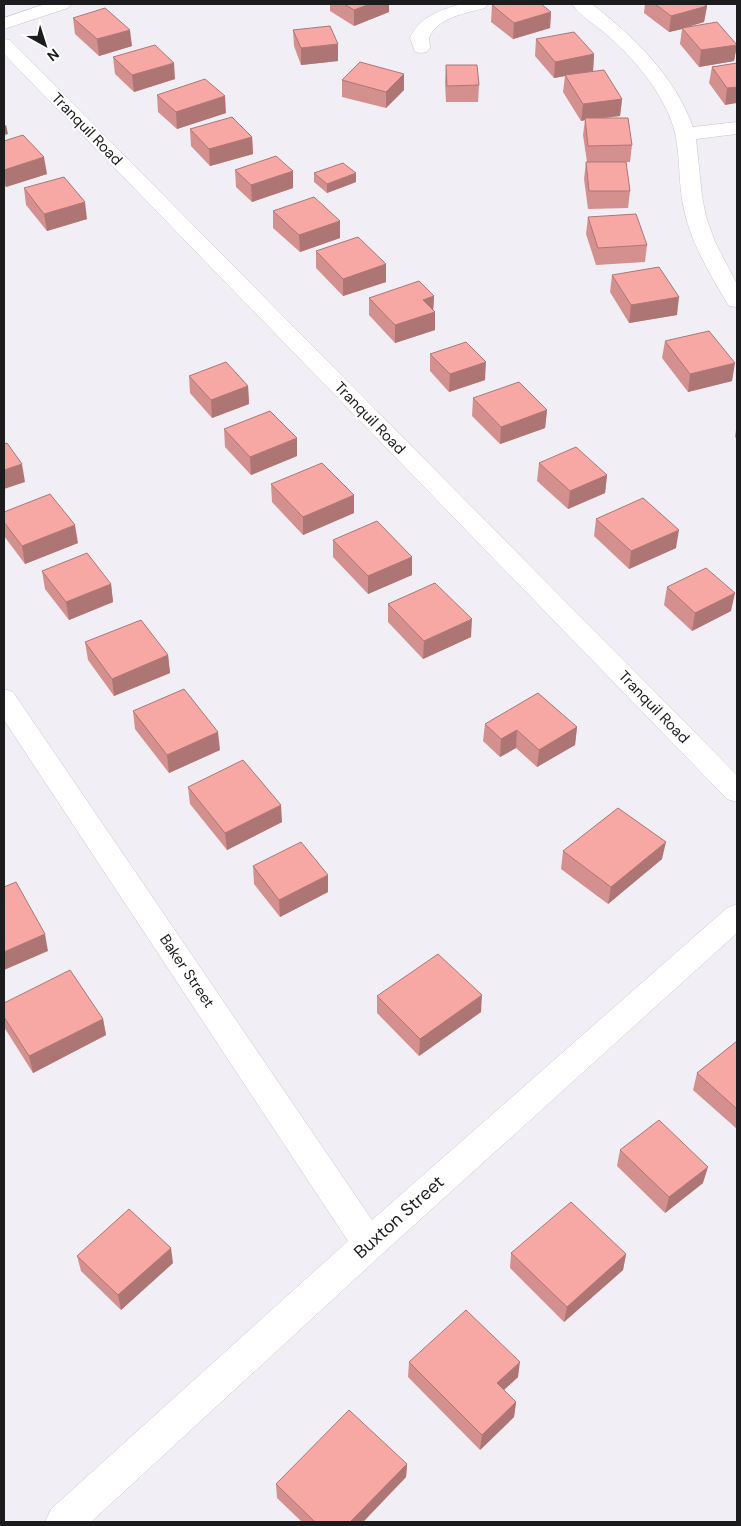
<svg xmlns="http://www.w3.org/2000/svg" width="741" height="1526" viewBox="0 0 741 1526" font-family="'DM Sans',sans-serif">
<style>
.lines{fill:none;stroke-linecap:round;stroke-linejoin:round}
.street-casing{stroke:#c8c6cd;stroke-width:1}
.street{fill:#fff;fill-rule:evenodd}
.wall{fill:#d4908e}
.shaded-wall{fill:#ad7674}
.building{fill:#f7a8a5;stroke:#ad7674}
.labels{text-anchor:middle;dominant-baseline:central;stroke-width:4;stroke-linejoin:round;paint-order:stroke}
.street-label{font-size:15px;fill:#1c1b1d;stroke:#fff}
.near-street-label{font-size:18px;fill:#1c1b1d;stroke:#fff}
</style>
<rect width="100%" height="100%" fill="#f1eef6"/>
<g class="lines">
<defs>
<g id="street">
<polygon points="45,4 71,4 68,8 4,29 4,18"/>
<path d="M461,4H488L485,8C466,13 436,18 429,38L430,48L427,52L421,53L415,52L410,38C419,17 440,10 461,4Z"/>
<path d="M572,4H592C634,37 674,75 693,127L737,122V134L696,139L702,196L706,217L715,242L737,284V307L729,306L726,301C708,271 689,239 683,204C677,174 682,144 669,115C655,83 632,57 606,34C596,25 580,16 572,4Z"/>
<polygon points="4,39 10,40 737,775 737,802 727,799 4,54"/>
<polygon points="4,689 13,692 372,1220 727,908 737,904 737,933 381,1255 91,1522 45,1522 51,1509 348,1241 4,720"/>
</g>
</defs>
<use href="#street" class="street-casing"/>
<use href="#street" class="street"/>
</g>
<g class="wall">
<polygon points="330,4 389,4 389,12 354,26 330,11"/>
<polygon points="645,4 703,4 707,6 704,22 691,26 737,45 734,61 699,67 680,44 682,29 669,32 644,13"/>
<polygon points="492,5 551,12 550,28 513,39 491,22"/>
<polygon points="73,18 132,46 99,56 75,34"/>
<polygon points="293,30 338,61 301,65 294,46"/>
<polygon points="536,39 594,54 593,71 578,74 622,99 620,116 602,118 632,145 630,162 626,162 630,191 628,208 588,209 584,179 586,162 587,162 583,135 585,120 581,121 563,92 565,76 554,78 535,56"/>
<polygon points="113,57 175,79 134,92 115,74"/>
<polygon points="737,63 725,105 709,83 712,67"/>
<polygon points="446,65 479,85 478,102 446,102 445,82"/>
<polygon points="404,74 404,90 386,108 342,97 342,80"/>
<polygon points="157,95 226,113 177,129 158,112"/>
<polygon points="190,129 252,137 253,154 210,166 191,146"/>
<polygon points="4,141 47,174 6,187 4,184"/>
<polygon points="235,170 293,171 293,188 252,202 236,187"/>
<polygon points="314,173 356,182 327,193 314,182"/>
<polygon points="24,188 87,219 47,231 26,205"/>
<polygon points="273,211 340,221 340,238 300,252 273,228"/>
<polygon points="588,217 647,245 645,262 596,265 586,234"/>
<polygon points="316,251 386,264 386,282 343,296 316,268"/>
<polygon points="612,275 677,315 629,323 610,292"/>
<polygon points="434,296 433,310 435,330 395,343 369,315 369,298"/>
<polygon points="665,341 732,381 688,392 662,358"/>
<polygon points="430,354 485,380 449,392 430,371"/>
<polygon points="189,376 248,386 249,404 212,418 190,393"/>
<polygon points="473,398 547,410 545,428 500,444 472,416"/>
<polygon points="737,422 737,439 735,437"/>
<polygon points="224,429 297,456 251,475 225,447"/>
<polygon points="539,463 607,475 605,493 568,509 537,481"/>
<polygon points="271,484 354,513 303,535 272,502"/>
<polygon points="4,512 78,543 25,564 4,536"/>
<polygon points="596,519 676,548 629,569 594,536"/>
<polygon points="333,540 412,557 412,575 368,594 333,557"/>
<polygon points="42,571 111,584 113,602 69,620 45,589"/>
<polygon points="667,587 731,611 692,631 664,605"/>
<polygon points="388,604 471,637 423,659 388,622"/>
<polygon points="85,642 168,655 170,673 114,696 88,660"/>
<polygon points="133,711 220,750 169,773 135,729"/>
<polygon points="485,724 577,727 575,745 537,767 516,748 500,757 483,741"/>
<polygon points="188,787 282,822 227,850 190,804"/>
<polygon points="563,851 662,859 608,904 561,869"/>
<polygon points="253,866 328,892 280,917 254,884"/>
<polygon points="377,996 481,1012 419,1056 377,1013"/>
<polygon points="4,1003 103,1019 106,1035 33,1073 4,1027"/>
<polygon points="737,1041 737,1129 693,1090 697,1073"/>
<polygon points="620,1150 703,1183 665,1213 617,1166"/>
<polygon points="511,1253 626,1254 623,1270 564,1322 510,1268"/>
<polygon points="77,1256 173,1263 121,1310 81,1271"/>
<polygon points="409,1362 518,1377 504,1390 516,1402 514,1417 480,1450 408,1377"/>
<polygon points="407,1464 406,1477 363,1522 302,1522 277,1498 276,1484"/>
</g>
<g class="shaded-wall">
<polygon points="370,4 389,4 389,12 354,26 354,10"/>
<polygon points="707,6 704,22 683,28 682,28 682,29 669,32 671,16"/>
<polygon points="551,12 550,28 513,39 514,23"/>
<polygon points="130,30 132,46 99,56 97,39"/>
<polygon points="338,44 338,61 301,65 301,48"/>
<polygon points="737,45 734,61 699,67 701,50"/>
<polygon points="594,54 593,71 554,78 555,62"/>
<polygon points="174,63 175,79 134,92 132,75"/>
<polygon points="404,74 404,90 386,108 386,92"/>
<polygon points="737,87 737,103 725,105 727,88"/>
<polygon points="225,96 226,113 177,129 176,112"/>
<polygon points="622,99 620,116 585,120 585,118 585,120 581,121 583,104"/>
<polygon points="6,125 8,134 4,135 4,126"/>
<polygon points="252,137 253,154 210,166 209,149"/>
<polygon points="44,157 47,174 6,187 4,170"/>
<polygon points="293,171 293,188 252,202 251,185"/>
<polygon points="356,173 356,182 327,193 327,184"/>
<polygon points="85,202 87,219 47,231 44,214"/>
<polygon points="340,221 340,238 300,252 299,235"/>
<polygon points="386,264 386,282 343,296 343,279"/>
<polygon points="434,296 433,313 435,312 435,330 395,343 395,325 423,300"/>
<polygon points="679,297 677,315 629,323 631,305"/>
<polygon points="486,362 485,380 449,392 450,374"/>
<polygon points="735,363 732,381 688,392 690,374"/>
<polygon points="248,386 249,404 212,418 211,400"/>
<polygon points="547,410 545,428 500,444 501,427"/>
<polygon points="297,438 297,456 251,475 250,457"/>
<polygon points="22,464 25,482 4,489 4,470"/>
<polygon points="607,475 605,493 568,509 570,491"/>
<polygon points="354,495 354,513 303,535 303,517"/>
<polygon points="75,525 78,543 25,564 22,546"/>
<polygon points="679,530 676,548 629,569 631,551"/>
<polygon points="412,557 412,575 368,594 368,576"/>
<polygon points="111,584 113,602 69,620 66,602"/>
<polygon points="735,593 731,611 692,631 695,613"/>
<polygon points="472,619 471,637 423,659 424,641"/>
<polygon points="168,655 170,673 114,696 112,679"/>
<polygon points="577,727 575,745 537,767 539,750"/>
<polygon points="517,730 516,748 500,757 501,739"/>
<polygon points="218,732 220,750 169,773 167,755"/>
<polygon points="281,805 282,822 227,850 225,833"/>
<polygon points="666,842 662,859 608,904 611,887"/>
<polygon points="328,875 328,892 280,917 279,900"/>
<polygon points="45,934 48,951 4,970 4,952"/>
<polygon points="482,995 481,1012 419,1056 420,1039"/>
<polygon points="103,1019 106,1035 33,1073 29,1056"/>
<polygon points="708,1167 703,1183 665,1213 669,1197"/>
<polygon points="171,1248 173,1263 121,1310 118,1295"/>
<polygon points="626,1254 623,1270 564,1322 567,1307"/>
<polygon points="520,1362 518,1377 495,1398 497,1383"/>
<polygon points="516,1402 514,1417 480,1450 482,1435"/>
<polygon points="407,1464 406,1477 363,1522 350,1522"/>
</g>
<g class="building">
<polygon points="344,4 370,4 354,10"/>
<polygon points="498,4 541,4 551,12 514,23 492,5"/>
<polygon points="655,4 703,4 707,6 671,16"/>
<polygon points="105,8 130,30 97,39 73,18"/>
<polygon points="717,22 737,45 701,50 682,28"/>
<polygon points="330,26 338,44 301,48 293,30"/>
<polygon points="574,32 594,54 555,62 536,39"/>
<polygon points="155,45 174,63 132,75 113,57"/>
<polygon points="360,62 404,74 386,92 342,80"/>
<polygon points="737,63 737,87 727,88 712,67"/>
<polygon points="446,65 477,65 479,85 447,86"/>
<polygon points="604,70 622,99 583,104 565,75"/>
<polygon points="205,79 225,96 176,112 157,95"/>
<polygon points="232,117 252,137 209,149 190,129"/>
<polygon points="585,118 628,118 632,145 588,146"/>
<polygon points="23,135 44,157 4,170 4,141"/>
<polygon points="276,156 293,171 251,185 235,170"/>
<polygon points="586,162 626,162 630,191 589,191"/>
<polygon points="343,163 356,173 327,184 314,173"/>
<polygon points="64,177 85,202 44,214 24,188"/>
<polygon points="314,197 340,221 299,235 273,211"/>
<polygon points="636,214 647,245 598,248 588,217"/>
<polygon points="358,237 386,264 343,279 316,251"/>
<polygon points="659,267 679,297 631,305 612,275"/>
<polygon points="419,281 434,296 423,300 435,312 395,325 369,298"/>
<polygon points="709,331 735,363 690,374 665,341"/>
<polygon points="466,342 486,362 450,374 430,354"/>
<polygon points="226,362 248,386 211,400 189,376"/>
<polygon points="519,382 547,410 501,427 473,398"/>
<polygon points="270,411 297,438 250,457 224,429"/>
<polygon points="7,443 22,464 4,470 4,444"/>
<polygon points="576,447 607,475 570,491 539,463"/>
<polygon points="322,463 354,495 303,517 271,484"/>
<polygon points="50,494 75,525 22,546 4,522 4,512"/>
<polygon points="643,498 679,530 631,551 596,519"/>
<polygon points="377,521 412,557 368,576 333,540"/>
<polygon points="87,553 111,584 66,602 42,571"/>
<polygon points="706,568 735,593 695,613 667,587"/>
<polygon points="435,583 472,619 424,641 388,604"/>
<polygon points="141,620 168,655 112,679 85,642"/>
<polygon points="184,689 218,732 167,755 133,711"/>
<polygon points="538,693 577,727 539,750 517,730 501,739 485,724"/>
<polygon points="243,760 281,805 225,833 188,787"/>
<polygon points="618,808 666,842 611,887 563,851"/>
<polygon points="301,842 328,875 279,900 253,866"/>
<polygon points="16,882 45,934 4,952 4,887"/>
<polygon points="438,954 482,995 420,1039 377,996"/>
<polygon points="70,970 103,1019 29,1056 4,1017 4,1003"/>
<polygon points="737,1041 737,1109 697,1073"/>
<polygon points="659,1120 708,1167 669,1197 620,1150"/>
<polygon points="571,1202 626,1254 567,1307 511,1253"/>
<polygon points="129,1209 171,1248 118,1295 77,1256"/>
<polygon points="466,1310 520,1362 497,1383 516,1402 482,1435 409,1362"/>
<polygon points="349,1410 407,1464 350,1522 315,1522 276,1484"/>
</g>
<g class="labels">
<g class="street-label">
<text transform="translate(87 129) rotate(46)">Tranquil Road</text>
<text transform="translate(370 418) rotate(46)">Tranquil Road</text>
<text transform="translate(654 707) rotate(46)">Tranquil Road</text>
<text transform="translate(187 971) rotate(56)">Baker Street</text>
</g>
<g class="near-street-label">
<text transform="translate(399 1217) rotate(-42)">Buxton Street</text>
</g>
</g>
<rect width="741" height="1526" fill="none" stroke="#1c1b1d" stroke-width="10"/>
<g transform="translate(45 45) rotate(141)" stroke="#ffffff" stroke-width="4" paint-order="stroke">
<path d="M0-4L9 19L0 12L-9 19Z" fill="#1c1b1d"/>
<text y="-8" font-size="14" font-weight="bold" text-anchor="middle" fill="#1c1b1d">N</text>
</g>
</svg>
